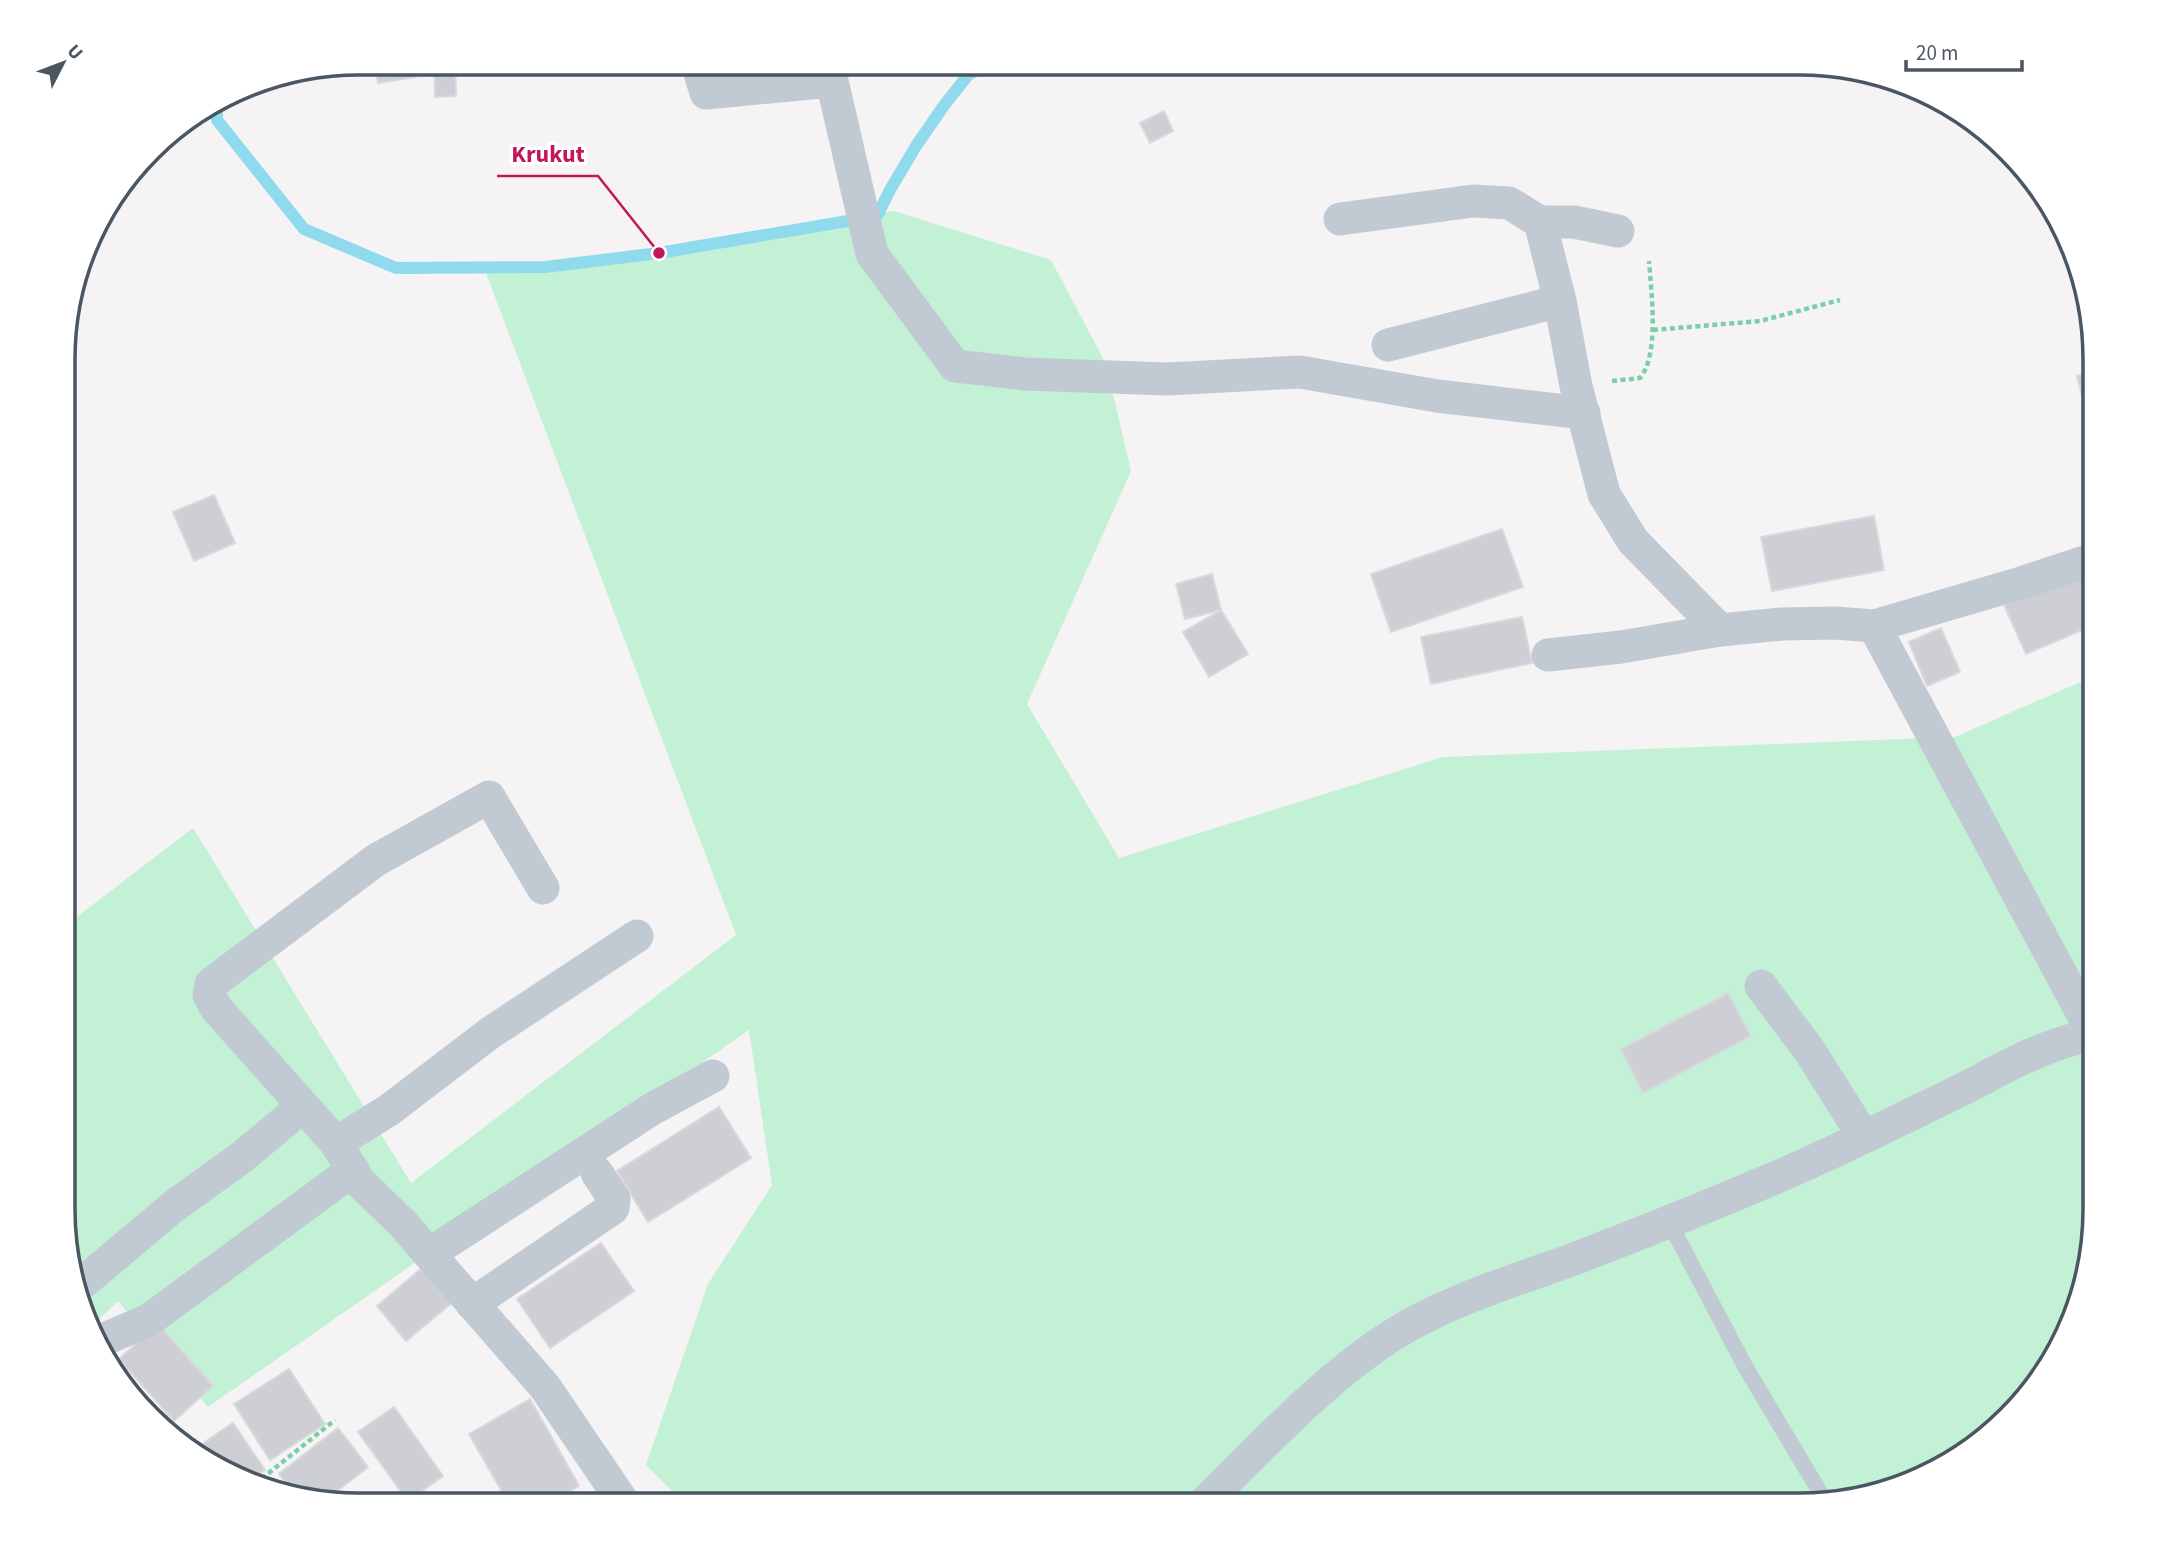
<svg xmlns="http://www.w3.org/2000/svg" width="2158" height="1568" viewBox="0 0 2158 1568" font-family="'Source Sans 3',sans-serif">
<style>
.green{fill:#c3f1d5}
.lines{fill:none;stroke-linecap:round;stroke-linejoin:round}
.stream{stroke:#90daee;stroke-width:12}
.building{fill:#cdcfd5;stroke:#d7d9de;stroke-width:2}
.path{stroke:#7ad0a6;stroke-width:4.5;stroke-dasharray:5 3.5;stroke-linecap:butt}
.lane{stroke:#c1cad2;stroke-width:16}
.street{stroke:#c1cad2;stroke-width:33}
.rim{fill:none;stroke:#4a5661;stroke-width:3.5}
.leader{fill:none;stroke:#c2185b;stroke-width:2.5}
.callout-dot{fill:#c2185b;stroke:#fff;stroke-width:2.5}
.callout-label{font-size:24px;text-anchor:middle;font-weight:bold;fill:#c2185b;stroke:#fff;stroke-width:7;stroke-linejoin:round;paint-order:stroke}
</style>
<rect width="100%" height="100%" fill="#f5f3f3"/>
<polygon class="green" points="894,211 1051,260 1106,364 1131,471 1027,704 1119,858 1443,757 1955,737 2094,676 2094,1228 2073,1322 2034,1390 1930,1474 1800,1505 686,1505 646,1465 708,1284 772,1185 749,1030 208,1407 118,1301 92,1326 65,1247 65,926 193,828 411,1183 736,935 483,265 599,265"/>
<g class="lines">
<polyline class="stream" points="217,104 217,120 304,229 396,268 545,267 659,253 877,216 890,190 916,146 945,104 969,74 993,63"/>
</g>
<g class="building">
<polygon points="375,63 414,63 416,77 378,83"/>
<polygon points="434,63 455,63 456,96 435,97"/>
<polygon points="1164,111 1173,131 1150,143 1140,123"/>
<polygon points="2094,371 2094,417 2088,419 2077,376"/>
<polygon points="214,495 235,543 194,561 173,512"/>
<polygon points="1874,516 1884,570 1772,591 1761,537"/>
<polygon points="1502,529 1523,587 1391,632 1371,574"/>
<polygon points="2094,567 2094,625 2026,654 2004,605"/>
<polygon points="1212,574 1221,610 1185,619 1176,584"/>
<polygon points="1221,610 1248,654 1209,677 1183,632"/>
<polygon points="1522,617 1532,663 1431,684 1421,637"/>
<polygon points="1941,628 1960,672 1927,686 1909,642"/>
<polygon points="1728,993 1751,1036 1643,1093 1621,1049"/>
<polygon points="719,1107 751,1158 648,1222 617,1171"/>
<polygon points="601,1243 634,1291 550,1348 517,1299"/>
<polygon points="423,1267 453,1302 406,1341 377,1306"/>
<polygon points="158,1324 213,1386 174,1421 119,1359"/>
<polygon points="289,1369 325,1424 270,1460 234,1404"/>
<polygon points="530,1399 579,1486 548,1504 509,1504 469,1434"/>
<polygon points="394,1407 443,1476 408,1501 358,1432"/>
<polygon points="233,1423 265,1470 248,1481 192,1451"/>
<polygon points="338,1428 368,1467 324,1501 296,1496 279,1474"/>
</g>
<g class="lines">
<g class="path">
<polyline points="1653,330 1760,321 1840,300"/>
<path d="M1612,381L1640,378C1660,354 1651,291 1649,261"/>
<polyline points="255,1484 335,1420"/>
</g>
<polyline class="lane" points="1669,1222 1746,1368 1824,1499"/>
<g class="street">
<polyline points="697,63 706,93 832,81 872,254 955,366 1025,374 1167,379 1300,372 1437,396 1584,413"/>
<polyline points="1340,219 1473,201 1509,203 1540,222 1560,301 1576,386 1604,494 1633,541 1720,630 1782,624 1835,623 1874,626 2021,583 2094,559"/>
<polyline points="1540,222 1574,222 1618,231"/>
<polyline points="1388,345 1560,301"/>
<polyline points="1874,626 2094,1035"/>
<polyline points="1548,655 1621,647 1720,630"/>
<polyline points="543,888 489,797 376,860 211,984 209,995 216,1008 336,1143 359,1181 404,1225 545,1387 625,1505"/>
<polyline points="1761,986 1809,1050 1864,1137"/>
<polyline points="336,1143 389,1110 490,1033 637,936"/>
<polyline points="429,1254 652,1109 713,1076"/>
<polyline points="79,1286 174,1206 242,1157 303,1106"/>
<polyline points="472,1304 613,1208 614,1199 597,1173"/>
<polyline points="98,1342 149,1320 353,1170"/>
<path d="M1202,1505C1263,1446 1320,1382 1391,1336C1444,1302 1507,1283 1566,1262C1637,1235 1707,1207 1777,1177C1840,1150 1901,1119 1963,1089C2004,1068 2048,1042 2094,1035"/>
</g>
</g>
<path d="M0 0H2158V1568H0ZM359 75H1799A284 284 0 0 1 2083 359V1209A284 284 0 0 1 1799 1493H359A284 284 0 0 1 75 1209V359A284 284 0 0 1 359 75Z" fill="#fff" fill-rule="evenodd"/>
<path class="rim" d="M359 75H1799A284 284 0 0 1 2083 359V1209A284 284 0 0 1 1799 1493H359A284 284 0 0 1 75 1209V359A284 284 0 0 1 359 75Z"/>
<path class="leader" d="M659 253L598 176H497"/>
<circle class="callout-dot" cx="659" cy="253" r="7"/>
<g class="callout-label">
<text x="548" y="162">Krukut</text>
</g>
<g transform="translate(63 63) rotate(48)" stroke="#ffffff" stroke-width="5" paint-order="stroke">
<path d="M0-5L12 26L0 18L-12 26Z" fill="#4a5661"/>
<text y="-10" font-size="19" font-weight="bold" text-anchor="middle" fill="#4a5661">U</text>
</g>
<path d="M1906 60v10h116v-10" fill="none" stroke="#4a5661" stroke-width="3.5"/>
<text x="1916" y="60" font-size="21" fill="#4a5661" stroke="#ffffff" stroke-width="5" paint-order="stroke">20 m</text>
</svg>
